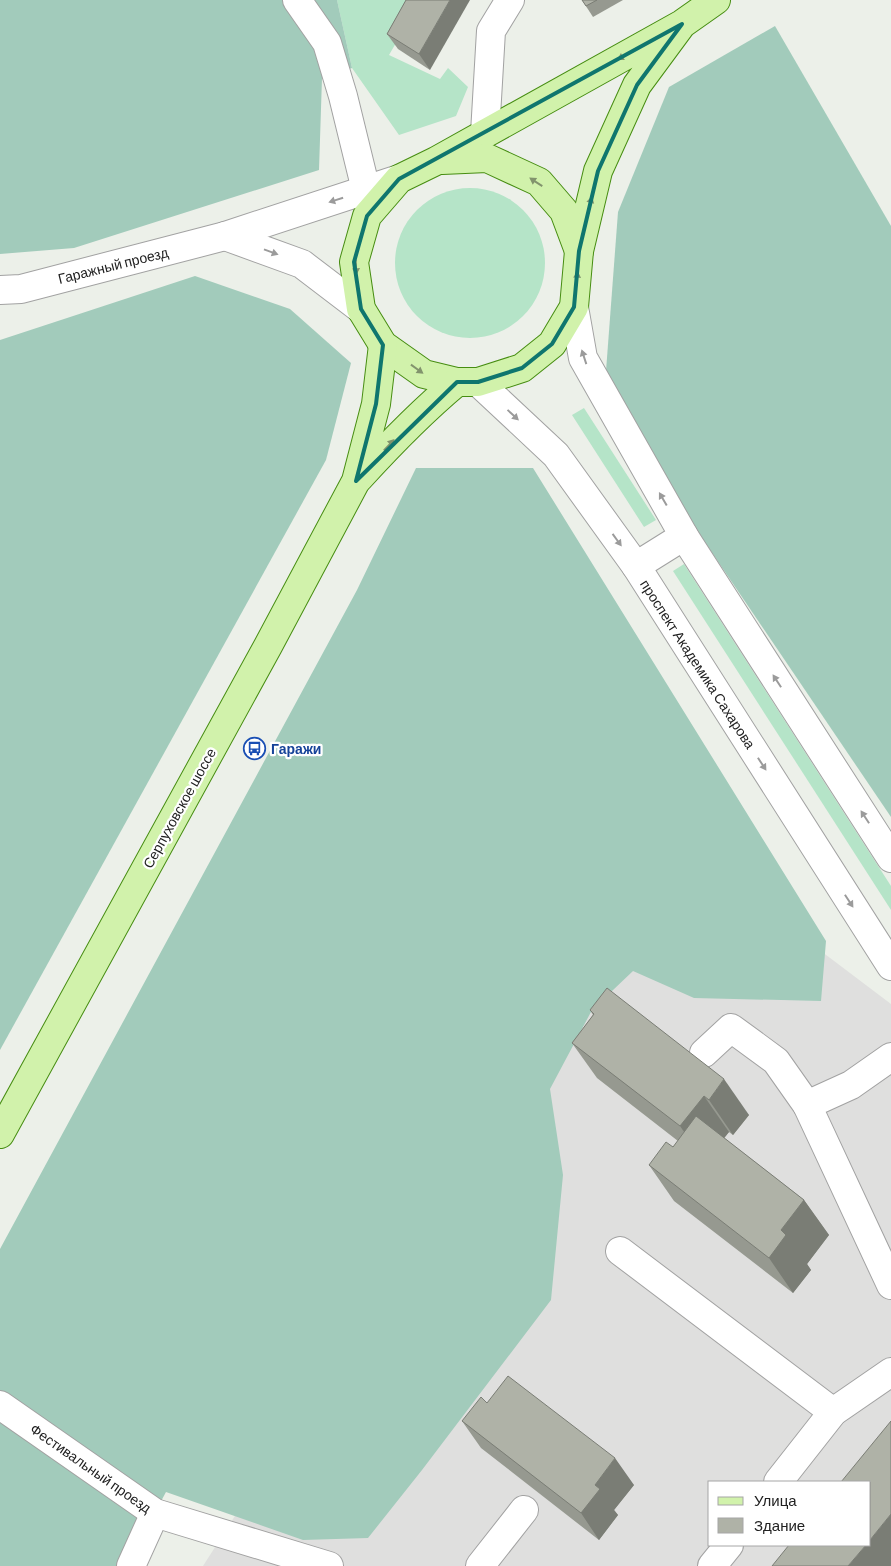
<svg xmlns="http://www.w3.org/2000/svg" width="891" height="1566" viewBox="0 0 891 1566" font-family="Barlow,sans-serif">
<style>
.residential{fill:#dfdfde;fill-rule:evenodd}
.grass{fill:#b5e4c8}
.forest{fill:#a2cbbb}
.lines{fill:none;stroke-linecap:round;stroke-linejoin:round}
.minor-casing{stroke:#a2a2a2;stroke-width:30}
.major-casing{stroke:#468d11;stroke-width:30}
.minor{stroke:#fff;stroke-width:28}
.major{stroke:#d1f2ab;stroke-width:28}
.wall{fill:#969990}
.shaded-wall{fill:#7a7d75}
.building{fill:#afb2a7;stroke:#7a7d75}
.oneway{fill:#82946d}
.oneway2{fill:#9b9b9b}
.marked{fill:none;stroke:#0f766e;stroke-width:4;stroke-linejoin:round}
.labels{text-anchor:middle;dominant-baseline:central;stroke-width:4.5;stroke-linejoin:round;paint-order:stroke}
.street-label{font-size:14px;fill:#212121;stroke:#fff}
.transit-label{font-size:14px;font-weight:bold;fill:#164399;stroke:#fff;text-anchor:start}
</style>
<rect width="100%" height="100%" fill="#ecf0e9"/>
<path class="residential" d="M669,836L891,1004V1566H203ZM710,1482H870V1545H710Z"/>
<g class="grass">
<polygon points="337,0 421,0 389,55 440,79 448,68 468,87 456,116 399,135 352,68"/>
<circle cx="470" cy="263" r="75"/>
<polygon points="584,408 656,520 644,527 572,415"/>
<polygon points="684,564 891,886 891,910 673,571"/>
</g>
<g class="forest">
<polygon points="0,0 337,0 352,68 322,78 319,170 74,248 0,254"/>
<polygon points="775,26 891,226 891,817 679,504 606,371 618,212 669,87"/>
<polygon points="195,276 290,309 351,363 326,460 0,1050 0,340"/>
<polygon points="416,468 533,468 826,941 821,1001 694,998 633,971 592,1010 550,1089 563,1175 551,1300 422,1470 368,1538 303,1540 166,1492 126,1566 0,1566 0,1249 357,590"/>
</g>
<g class="lines">
<defs>
<g id="minor">
<polyline points="297,0 327,43 343,96 366,190"/>
<polyline points="485,133 491,31 510,0"/>
<polyline points="225,236 302,264 361,309"/>
<polyline points="0,290 21,289 225,236 399,179"/>
<polyline points="574,307 583,358 684,536 891,858"/>
<polyline points="478,382 556,455 636,566 891,966"/>
<polyline points="636,566 684,536"/>
<polyline points="704,1053 731,1028 776,1061 807,1105"/>
<polyline points="891,1057 851,1085 807,1105 891,1285"/>
<polyline points="620,1251 833,1412"/>
<polyline points="0,1405 155,1513 329,1566"/>
<polyline points="778,1482 833,1412 891,1372"/>
<polyline points="131,1566 155,1513"/>
<polyline points="480,1566 524,1510"/>
<polyline points="712,1566 729,1545"/>
</g>
<g id="major">
<polyline points="682,24 637,85 598,171 579,251 574,307 552,344 522,368 478,382 457,382 424,374 383,345 361,309 354,262 367,216 399,179 436,161 682,24 716,0"/>
<polyline points="442,160 487,158 539,182 564,211 579,251"/>
<path d="M359,478C390,444 421,412 457,382"/>
<polyline points="0,1134 268,646 356,481 376,404 383,345"/>
</g>
</defs>
<use href="#minor" class="minor-casing"/>
<use href="#major" class="major-casing"/>
<use href="#minor" class="minor"/>
<use href="#major" class="major"/>
</g>
<g class="wall">
<polygon points="406,0 430,70 398,49 387,34"/>
<polygon points="582,0 623,0 593,17"/>
<polygon points="590,1010 749,1115 733,1135 729,1132 724,1138 804,1200 829,1235 807,1264 811,1270 793,1293 674,1201 649,1165 673,1147 678,1141 597,1078 572,1043 593,1015"/>
<polygon points="487,1403 634,1485 614,1510 618,1515 599,1540 481,1448 462,1421"/>
</g>
<g class="shaded-wall">
<polygon points="450,0 470,0 430,70 419,54"/>
<polygon points="724,1079 749,1115 733,1135 709,1100"/>
<polygon points="704,1096 729,1132 705,1162 680,1126"/>
<polygon points="804,1200 829,1235 807,1264 811,1270 793,1293 769,1258 781,1230"/>
<polygon points="615,1458 634,1485 614,1510 618,1515 599,1540 581,1513 595,1485"/>
<polygon points="891,1514 891,1566 848,1566 866,1545 870,1545 870,1540"/>
</g>
<g class="building">
<polygon points="406,0 450,0 419,54 387,34"/>
<polygon points="582,0 597,0 586,6"/>
<polygon points="607,988 724,1079 709,1100 704,1096 680,1126 572,1043 594,1014 590,1010"/>
<polygon points="696,1116 804,1200 781,1230 786,1235 769,1258 649,1165 666,1142 673,1147"/>
<polygon points="508,1376 615,1458 595,1485 600,1489 581,1513 462,1421 481,1397 487,1403"/>
<polygon points="891,1421 891,1514 870,1540 870,1482 841,1482"/>
<polygon points="789,1545 866,1545 848,1566 772,1566"/>
</g>
<defs><path id="oneway-solid" d="M-6-.8H1V-3.2L6.5 0L1 3.2V.8H-6Z" transform="scale(1.25)"/></defs>
<g class="oneway">
<use href="#oneway-solid" transform="translate(624 56) rotate(151)"/>
<use href="#oneway-solid" transform="translate(536 182) rotate(-147)"/>
<use href="#oneway-solid" transform="translate(590 204) rotate(-76)"/>
<use href="#oneway-solid" transform="translate(356 267) rotate(87)"/>
<use href="#oneway-solid" transform="translate(577 279) rotate(-85)"/>
<use href="#oneway-solid" transform="translate(417 369) rotate(36)"/>
<use href="#oneway-solid" transform="translate(389 445) rotate(-47)"/>
</g>
<g class="oneway2">
<use href="#oneway-solid" transform="translate(336 200) rotate(162)"/>
<use href="#oneway-solid" transform="translate(271 252) rotate(20)"/>
<use href="#oneway-solid" transform="translate(584 357) rotate(-108)"/>
<use href="#oneway-solid" transform="translate(513 415) rotate(43)"/>
<use href="#oneway-solid" transform="translate(663 499) rotate(-120)"/>
<use href="#oneway-solid" transform="translate(617 540) rotate(54)"/>
<use href="#oneway-solid" transform="translate(777 681) rotate(-123)"/>
<use href="#oneway-solid" transform="translate(762 764) rotate(57)"/>
<use href="#oneway-solid" transform="translate(865 817) rotate(-123)"/>
<use href="#oneway-solid" transform="translate(849 901) rotate(57)"/>
</g>
<path class="marked" d="M682,24L637,85L598,171L579,251L574,307L552,344L522,368L478,382H457L356,481L376,404L383,345L361,309L354,262L367,216L399,179Z"/>
<defs>
<symbol id="bus-ring" viewBox="-11 -11 22 22"><circle r="9.5" fill="#fff" stroke="#1a4fb4" stroke-width="1.5"/><path d="M-5-6H5V4H4V6H2V4H-2V6H-4V4H-5ZM-3.5-4V0h7V-4ZM-3.5 1.2v1.5H-2V1.2ZM2 1.2v1.5H3.5V1.2Z" fill="#1a4fb4"/></symbol>
</defs>
<g fill-rule="evenodd">
<use href="#bus-ring" x="242" y="736" width="25" height="25"/>
</g>
<g class="labels">
<g class="street-label">
<text transform="translate(113 265) rotate(-14)">Гаражный проезд</text>
<text transform="translate(698 664) rotate(57)">проспект Академика Сахарова</text>
<text transform="translate(179 808) rotate(-61)">Серпуховское шоссе</text>
<text transform="translate(91 1468) rotate(35)">Фестивальный проезд</text>
</g>
<g class="transit-label">
<text x="271" y="748">Гаражи</text>
</g>
</g>
<rect x="708" y="1481" width="162" height="65" fill="#ffffff" stroke="#a6a6a6"/>
<rect x="718" y="1497" width="25" height="8" fill="#d1f2ab" stroke="#a6a6a6"/>
<text x="754" y="1506" font-size="15" fill="#212121">Улица</text>
<rect x="718" y="1518" width="25" height="15" fill="#afb2a7" stroke="#a6a6a6"/>
<text x="754" y="1531" font-size="15" fill="#212121">Здание</text>
</svg>
